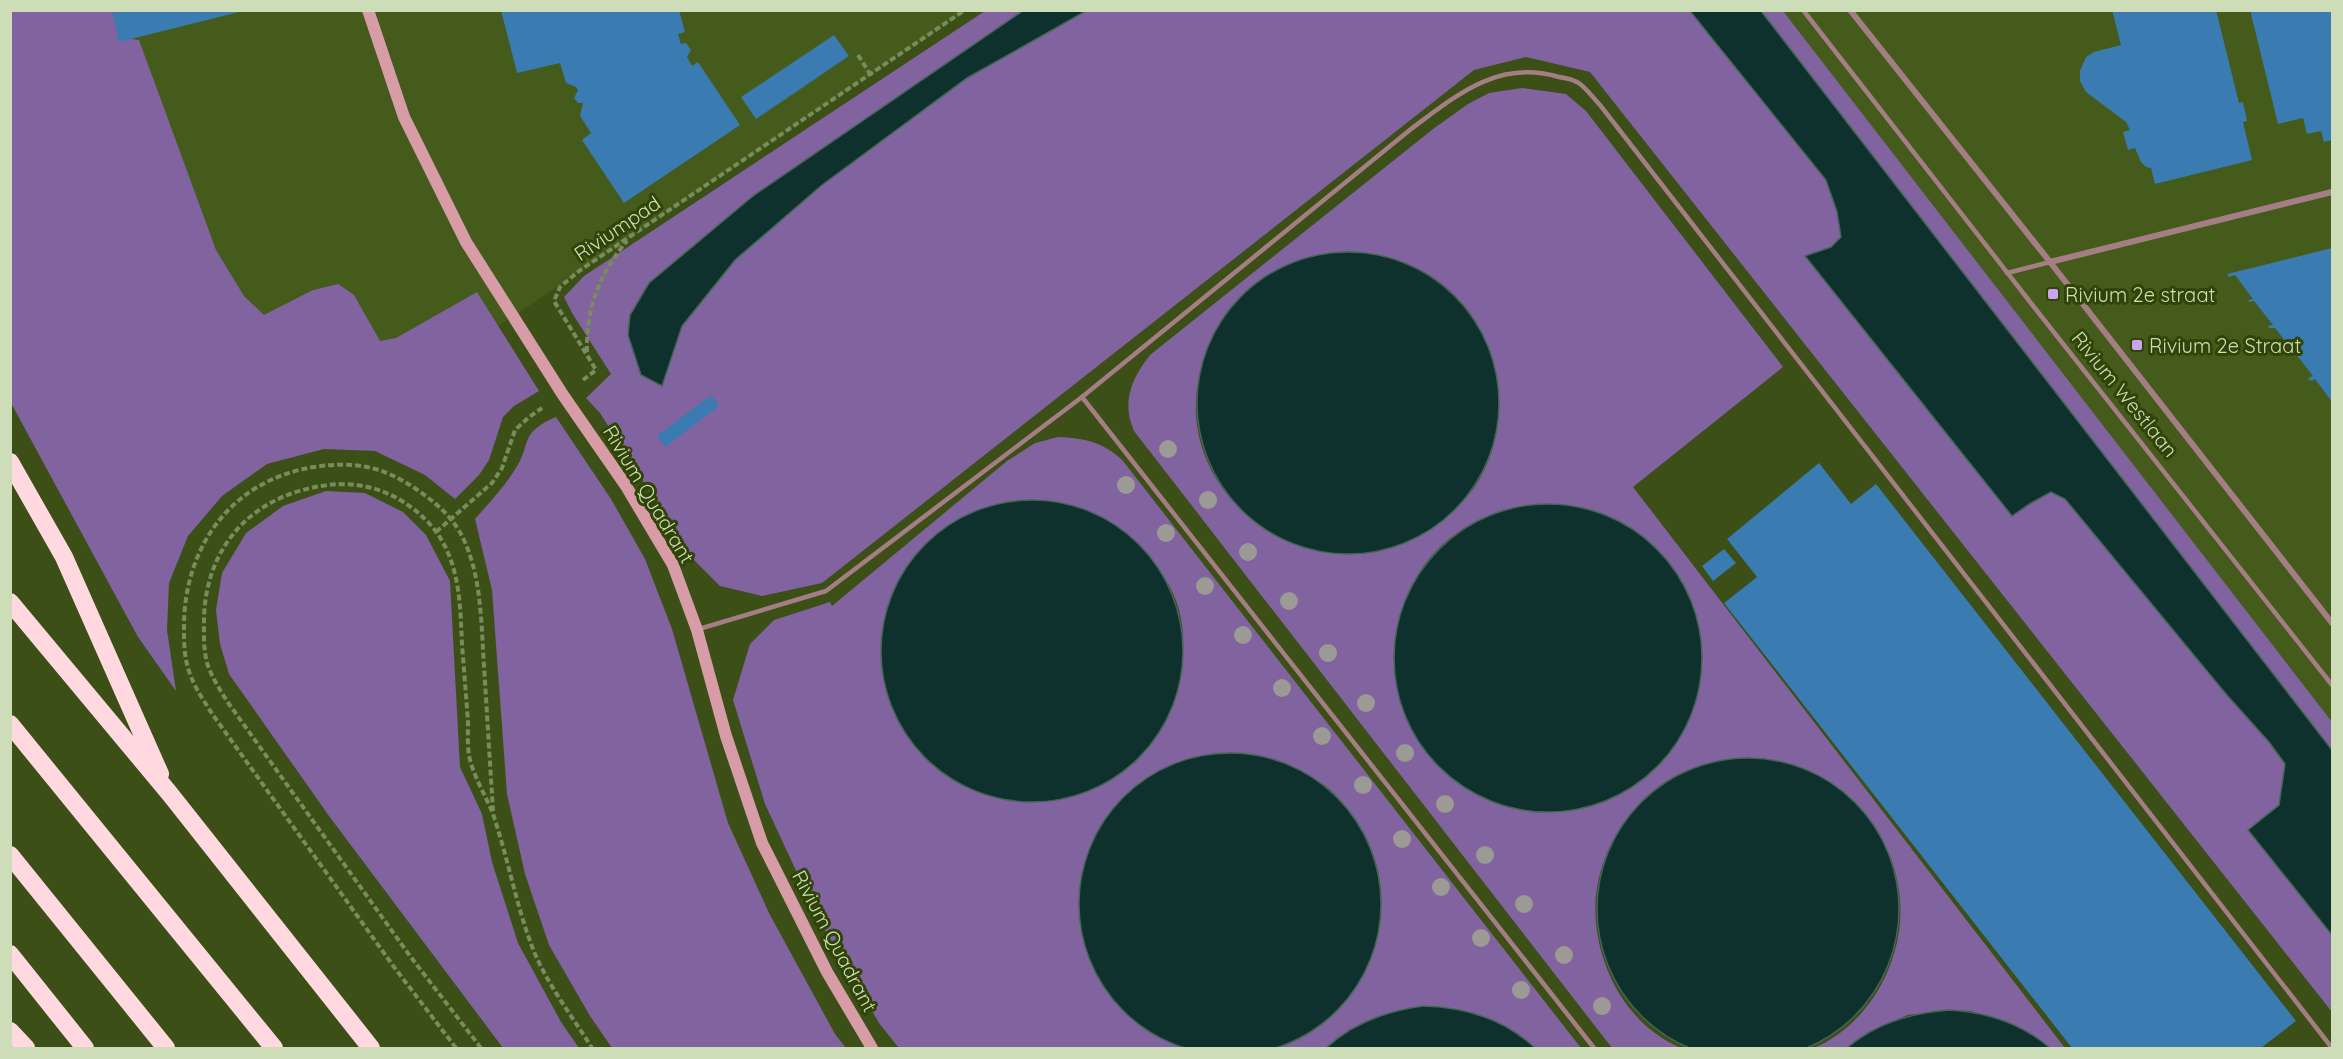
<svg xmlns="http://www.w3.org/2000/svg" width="2343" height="1059" viewBox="0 0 2343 1059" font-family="Quicksand,sans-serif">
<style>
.built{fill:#445b1b}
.green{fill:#81639f;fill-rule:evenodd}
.water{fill:#0e312e;stroke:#476557;stroke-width:1.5}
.building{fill:#3a7bb1}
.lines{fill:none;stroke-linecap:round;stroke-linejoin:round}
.path{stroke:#798c5b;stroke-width:4;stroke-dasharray:6 3;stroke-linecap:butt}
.lane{stroke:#a57e85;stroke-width:4.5}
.street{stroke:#a57e85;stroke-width:6}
.secondary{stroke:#d89ca7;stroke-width:12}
.highway{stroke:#ffd9df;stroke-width:18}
.tree{fill:#9b9a95}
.poi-dot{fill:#c9a5ee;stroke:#314408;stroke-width:2}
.labels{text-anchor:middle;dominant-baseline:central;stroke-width:6;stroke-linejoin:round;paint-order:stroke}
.street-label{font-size:20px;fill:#ccddb7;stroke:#314408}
.poi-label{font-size:20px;fill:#ccddb7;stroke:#314408;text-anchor:start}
</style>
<rect width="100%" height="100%" fill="#3b4f16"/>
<g class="built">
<polygon points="28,11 966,11 330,440"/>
<polygon points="1774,11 2332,11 2332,724"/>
</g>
<g class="green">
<polygon points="10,11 116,11 123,38 139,40 216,250 244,296 264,315 313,290 338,284 354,295 380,341 396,338 477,292 539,391 514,406 503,417 489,460 479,475 455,499 425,475 375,451 324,449 267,464 222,496 188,536 169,583 167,630 176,691 138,637 11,403"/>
<polygon points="985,11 1024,11 753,196 630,315 628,335 641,375 662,385 682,326 735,260 822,185 967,78 1086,11 1690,11 1826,180 1838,212 1841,237 1831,247 1805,256 2012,515 2051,492 2065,499 2226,694 2269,742 2285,764 2279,805 2248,830 2332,935 2332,1012 1590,72 1526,57 1474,70 822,583 762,596 720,586 691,557 600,413 586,398 611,374 572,313 564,297 584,276"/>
<polygon points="1761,11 1783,11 2332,722 2332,750"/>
<path d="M1522,88L1566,94L1586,111L1783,367L1633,487L2065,1048H2050L2027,1032L1990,1016L1970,1011L1949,1010L1908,1015L1870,1031L1847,1048H1814C1854,1031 1884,992 1895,950C1905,916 1901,877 1885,845C1867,809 1834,777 1795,766C1784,763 1770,764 1759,764C1746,763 1731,760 1718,762C1643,772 1589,851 1596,923C1601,975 1631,1027 1681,1048H1612L1134,431C1121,402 1132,378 1150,355L1433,129L1468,104L1489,93ZM1337,252C1367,252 1397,256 1424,272C1499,314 1522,417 1474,488C1464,501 1453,511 1440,521C1416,540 1388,553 1357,554C1266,558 1181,477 1198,383C1200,371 1207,358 1211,347C1215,337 1218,325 1224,316C1251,278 1292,259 1337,252ZM1562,505C1694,523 1751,677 1652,770C1631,790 1603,804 1575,809C1563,811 1549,809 1536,808C1487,807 1447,783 1419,742C1372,674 1394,567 1468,526C1495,511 1531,510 1562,505Z"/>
<path d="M556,417L611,499L645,559L672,629L728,823L769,913L835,1034L846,1048H612L590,1016L549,945L525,874L507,794L492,590L475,519C489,503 503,488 514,471C533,444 517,434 556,417Z"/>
<path d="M1058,437C1084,438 1104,442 1123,461L1581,1048H1535L1513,1031L1497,1022L1461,1010L1350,1029L1326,1048H1277C1370,1019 1413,900 1355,819C1346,806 1332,788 1317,781C1302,774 1272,771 1255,768C1240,764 1217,756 1202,756C1181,757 1157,772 1141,784C1040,861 1068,1004 1183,1048H899L879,1023L819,920L765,804L733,700L750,644L774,620L830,602L832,606L1007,461L1035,443ZM1040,500C1055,503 1075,504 1089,511C1103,519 1116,535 1127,545C1139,556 1156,567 1165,579C1195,623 1183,682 1164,726L1012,801L987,795L963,786L941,772L922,755L906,735L882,637L886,612L895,588L908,566L924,546L943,529Z"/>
<polygon points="326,491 365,493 403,512 426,535 450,581 460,767 482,814 492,862 518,943 561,1022 579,1048 503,1048 329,816 229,674 220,644 216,610 222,573 246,533 283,506"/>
</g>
<g class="water">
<polygon points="1024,10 1086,11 967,78 822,185 735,260 682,326 662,386 641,375 628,335 630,315 649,283 753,196"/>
<polygon points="1690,11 1761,11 2332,750 2332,935 2248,830 2279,805 2285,764 2269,742 2226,694 2065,499 2051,492 2031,503 2012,516 1805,256 1831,247 1841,237 1837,212 1826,180"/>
<circle cx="1348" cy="403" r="151"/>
<circle cx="1032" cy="651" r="151"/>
<circle cx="1548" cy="658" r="154"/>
<circle cx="1230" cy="904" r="151"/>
<circle cx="1748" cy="909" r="151"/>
<path d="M1423,1006C1464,1007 1504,1019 1535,1048H1326C1353,1023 1386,1011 1423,1006Z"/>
<path d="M1949,1010C1986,1012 2021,1023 2050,1048H1847C1876,1023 1911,1013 1949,1010Z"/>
</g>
<g class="building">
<polygon points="112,10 243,10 243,11 119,42"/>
<polygon points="501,10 679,10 685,32 678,34 681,44 686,43 691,50 687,57 692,66 698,62 740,125 624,203 582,140 591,133 580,116 583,103 578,103 574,98 578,90 576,87 566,83 560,63 517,73"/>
<polygon points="2112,10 2216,10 2239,103 2243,102 2247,121 2243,122 2252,160 2155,184 2151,168 2146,167 2141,162 2135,148 2128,150 2123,132 2130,130 2126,122 2086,92 2080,81 2080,71 2086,57 2094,52 2121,45"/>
<polygon points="2250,10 2332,10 2332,140 2324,142 2321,131 2307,134 2303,118 2278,124"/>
<polygon points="834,35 849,56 756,119 741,97"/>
<polygon points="2332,248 2332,402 2315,379 2310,381 2308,378 2313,376 2295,353 2290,355 2288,352 2293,351 2275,328 2269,328 2268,326 2273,325 2254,301 2250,302 2248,300 2253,299 2235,275 2229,277 2227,274"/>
<polygon points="711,395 719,406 665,447 657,436"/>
<polygon points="1819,463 1851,504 1876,484 2296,1021 2261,1048 2072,1048 1724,603 1757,577 1727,539"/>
<polygon points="1724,549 1736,563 1713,581 1702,566"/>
</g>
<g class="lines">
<g class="path">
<polyline points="858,55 870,74"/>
<path d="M587,352C586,309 599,274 627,241"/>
<polyline points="583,380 596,370 554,301 560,287 579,271 965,10"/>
<polyline points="436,532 492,483 502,468 515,430 528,418 542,408"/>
<path d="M456,1048L394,967L213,715C204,701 194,687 189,671C184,657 184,642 184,627C184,546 232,480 314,467C355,461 382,466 416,489C435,502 453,517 463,538C482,578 481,623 484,666C487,714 490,763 493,811"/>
<path d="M481,1048L410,956L229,704C221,692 213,679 208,666C203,650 204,634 204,618C206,546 252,497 321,486C362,479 398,492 427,521C460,555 460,601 462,644C464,670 466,696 468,721C468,734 467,748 470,760C475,779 486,796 493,814C508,858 516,905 533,949C547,984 572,1016 592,1048"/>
</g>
<g class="lane">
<polyline points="1803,10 2034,307 2332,685"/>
<polyline points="2007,273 2050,262"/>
<polyline points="1082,397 1594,1048"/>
<path d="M699,629L826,591L1082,397L1411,129C1457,95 1498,59 1559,77C1565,78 1572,79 1577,82C1585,86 1593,98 1600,105L2332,1048"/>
</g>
<g class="street">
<polyline points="1850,10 2050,262 2332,623"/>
<polyline points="2050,262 2332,192"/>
</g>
<polyline class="secondary" points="368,10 404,117 466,242 563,395 626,486 673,565 697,630 726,736 762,843 827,972 872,1048"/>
<g class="highway">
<polyline points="10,462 64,557 160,774"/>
<polyline points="10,602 170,794 371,1048"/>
<polyline points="10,724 274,1048"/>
<polyline points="10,855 166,1048"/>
<polyline points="10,954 85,1048"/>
<polyline points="10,1031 26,1048"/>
</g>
</g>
<g class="tree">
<circle cx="1168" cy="449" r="9"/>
<circle cx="1126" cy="485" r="9"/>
<circle cx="1208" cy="500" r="9"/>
<circle cx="1166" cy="533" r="9"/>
<circle cx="1248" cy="552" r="9"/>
<circle cx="1205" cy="586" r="9"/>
<circle cx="1289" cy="601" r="9"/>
<circle cx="1243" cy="635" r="9"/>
<circle cx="1328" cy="653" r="9"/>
<circle cx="1282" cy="688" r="9"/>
<circle cx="1366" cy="703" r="9"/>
<circle cx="1322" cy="736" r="9"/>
<circle cx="1405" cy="753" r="9"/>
<circle cx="1363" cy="785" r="9"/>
<circle cx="1445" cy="804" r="9"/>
<circle cx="1402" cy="839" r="9"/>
<circle cx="1485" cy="855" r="9"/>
<circle cx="1441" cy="887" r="9"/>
<circle cx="1524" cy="904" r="9"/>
<circle cx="1481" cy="938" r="9"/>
<circle cx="1564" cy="955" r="9"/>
<circle cx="1521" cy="990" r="9"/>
<circle cx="1602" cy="1006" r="9"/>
</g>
<g class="poi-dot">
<rect x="2047" y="288" width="12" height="12" rx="3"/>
<rect x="2131" y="339" width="12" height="12" rx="3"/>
</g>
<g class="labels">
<g class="street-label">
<text transform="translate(617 228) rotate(-34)">Riviumpad</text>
<text transform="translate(2125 394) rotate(51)">Rivium Westlaan</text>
<text transform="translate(649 494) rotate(59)">Rivium Quadrant</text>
<text transform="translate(835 941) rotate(62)">Rivium Quadrant</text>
</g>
<g class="poi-label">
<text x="2065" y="294">Rivium 2e straat</text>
<text x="2149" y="345">Rivium 2e Straat</text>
</g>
</g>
<rect width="2343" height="1059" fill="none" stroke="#ccddb7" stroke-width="24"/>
</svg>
